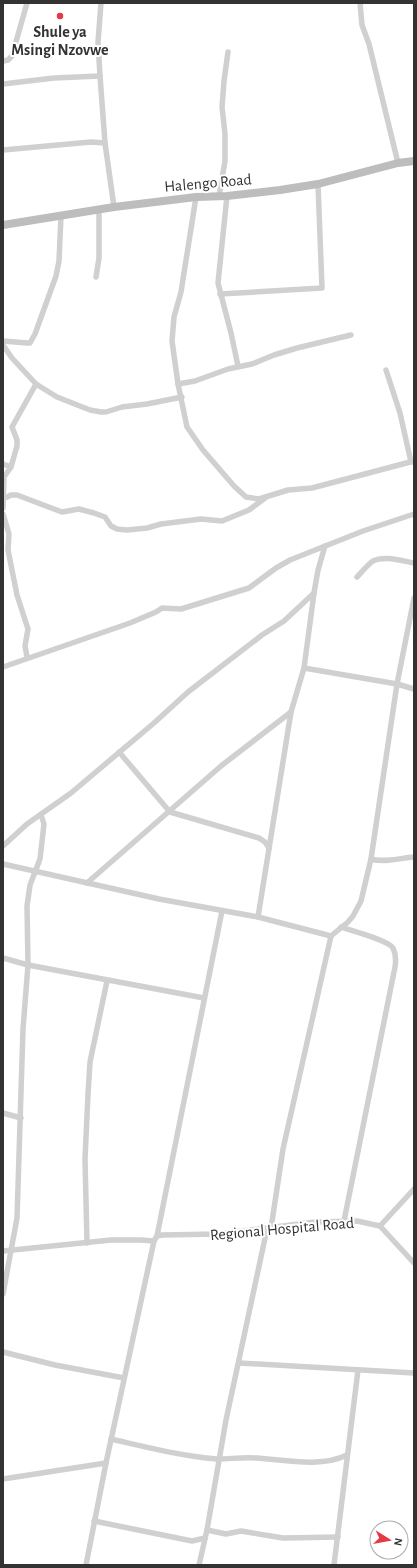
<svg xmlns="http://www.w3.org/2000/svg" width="417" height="1568" viewBox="0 0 417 1568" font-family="'Alegreya Sans',sans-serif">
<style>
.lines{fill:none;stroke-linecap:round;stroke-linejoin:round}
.street{stroke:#d0d0d0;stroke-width:5.5}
.secondary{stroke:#bdbdbd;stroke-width:8}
.poi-dot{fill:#e63946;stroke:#fff;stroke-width:1.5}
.labels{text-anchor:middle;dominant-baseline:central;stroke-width:4;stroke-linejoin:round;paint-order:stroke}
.poi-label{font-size:16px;font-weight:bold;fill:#333;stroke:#fff}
.street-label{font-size:16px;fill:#333;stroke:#fff}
</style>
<rect width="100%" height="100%" fill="#fff"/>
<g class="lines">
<g class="street">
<polyline points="101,3 98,42 100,76 105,143 114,207"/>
<polyline points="360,3 362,25 369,44 398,163"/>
<polyline points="3,61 8,60 12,56 27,3"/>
<polyline points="3,84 54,78 100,76"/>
<polyline points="3,150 91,142 105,143"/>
<polyline points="219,196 225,161 225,134 222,107 224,81 228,52"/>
<polyline points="227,196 218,283 231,333 238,366"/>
<polyline points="196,197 181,292 174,317 172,341 178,384 187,427 203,450 234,486 246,497 259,499 288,490 312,488 414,461"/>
<polyline points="96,277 99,258 99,210"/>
<polyline points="220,294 322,288 318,184"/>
<polyline points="3,341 27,343 30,343 35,334 56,276 59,261 61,216"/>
<polyline points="3,345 12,358 36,384 57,397 90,410 101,412 106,412 122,407 147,404 182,397"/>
<polyline points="386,370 400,413 411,462"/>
<polyline points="178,384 195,381 228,369 252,364 274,355 297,348 351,335"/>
<polyline points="3,464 11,467"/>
<polyline points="3,499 11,495 17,495 62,512 79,509 94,513 105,517 111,526 117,529 127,530 147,528 161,524 201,519 222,521 249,510 265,498"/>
<polyline points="3,508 4,477 11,467 17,446 17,440 12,427 36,384"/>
<polyline points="3,514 9,534 8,550 17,595 28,629 25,646 27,657"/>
<path d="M357,577C362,572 367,565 373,561C384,555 402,561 414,563"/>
<polyline points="3,667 130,623 156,612 162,608 181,609 249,588 276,568 290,560 363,531 414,514"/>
<polyline points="304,668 397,684 414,689"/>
<polyline points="119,752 170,812 259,838 265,842 269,848"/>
<polyline points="3,846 27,824 71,793 154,723 188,692 262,635 284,621 314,593"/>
<path d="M371,859C384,863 400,858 414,857"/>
<polyline points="3,864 159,899 258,917 331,936"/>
<polyline points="87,883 221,766 291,712"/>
<polyline points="258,917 291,712 304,668 314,593 318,570 325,546"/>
<path d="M341,927C352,931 388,940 393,948C396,954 396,961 395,967L344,1221"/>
<polyline points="3,958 28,965 204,998"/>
<polyline points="3,1113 21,1118"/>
<polyline points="380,1226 414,1189"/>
<polyline points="271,1228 283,1149 331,936 348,922 353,916 361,901 371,859 397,684 414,598"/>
<polyline points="157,1236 162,1235 218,1234 315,1222 357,1221 380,1226 414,1263"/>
<polyline points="87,1243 85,1159 88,1094 90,1062 107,981"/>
<polyline points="3,1251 111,1240 141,1240 154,1241"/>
<polyline points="3,1294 17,1218 23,1029 28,965 27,906 30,885 40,859 44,824 41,815"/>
<polyline points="3,1352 55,1365 124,1378"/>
<polyline points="239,1363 414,1373"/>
<path d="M111,1439C146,1447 181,1456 217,1459C230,1459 243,1457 257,1458C286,1460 320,1468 347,1455"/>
<polyline points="3,1479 106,1463"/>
<polyline points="94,1521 192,1541 205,1538"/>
<polyline points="207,1530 226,1534 241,1531 283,1538 338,1537"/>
<polyline points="86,1565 106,1463 154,1241 157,1236 222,911"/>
<polyline points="199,1565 207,1530 226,1420 267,1229"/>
<polyline points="334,1565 358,1370"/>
</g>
<polyline class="secondary" points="3,225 114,207 196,197 227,196 280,190 318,184 398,163 414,161"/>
</g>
<circle class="poi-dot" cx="60" cy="16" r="4"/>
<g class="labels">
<g class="poi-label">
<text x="60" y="32">Shule ya<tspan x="60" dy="18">Msingi Nzovwe</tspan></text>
</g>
<g class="street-label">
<text transform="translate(208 183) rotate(-5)">Halengo Road</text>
<text transform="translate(282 1229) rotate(-5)">Regional Hospital Road</text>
</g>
</g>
<rect width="417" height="1568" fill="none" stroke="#333333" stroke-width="8"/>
<g transform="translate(389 1540) rotate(101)"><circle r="19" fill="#ffffff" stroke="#adadad"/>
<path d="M0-3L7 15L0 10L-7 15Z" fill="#e63946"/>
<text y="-6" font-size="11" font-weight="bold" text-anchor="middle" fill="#333333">N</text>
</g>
</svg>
